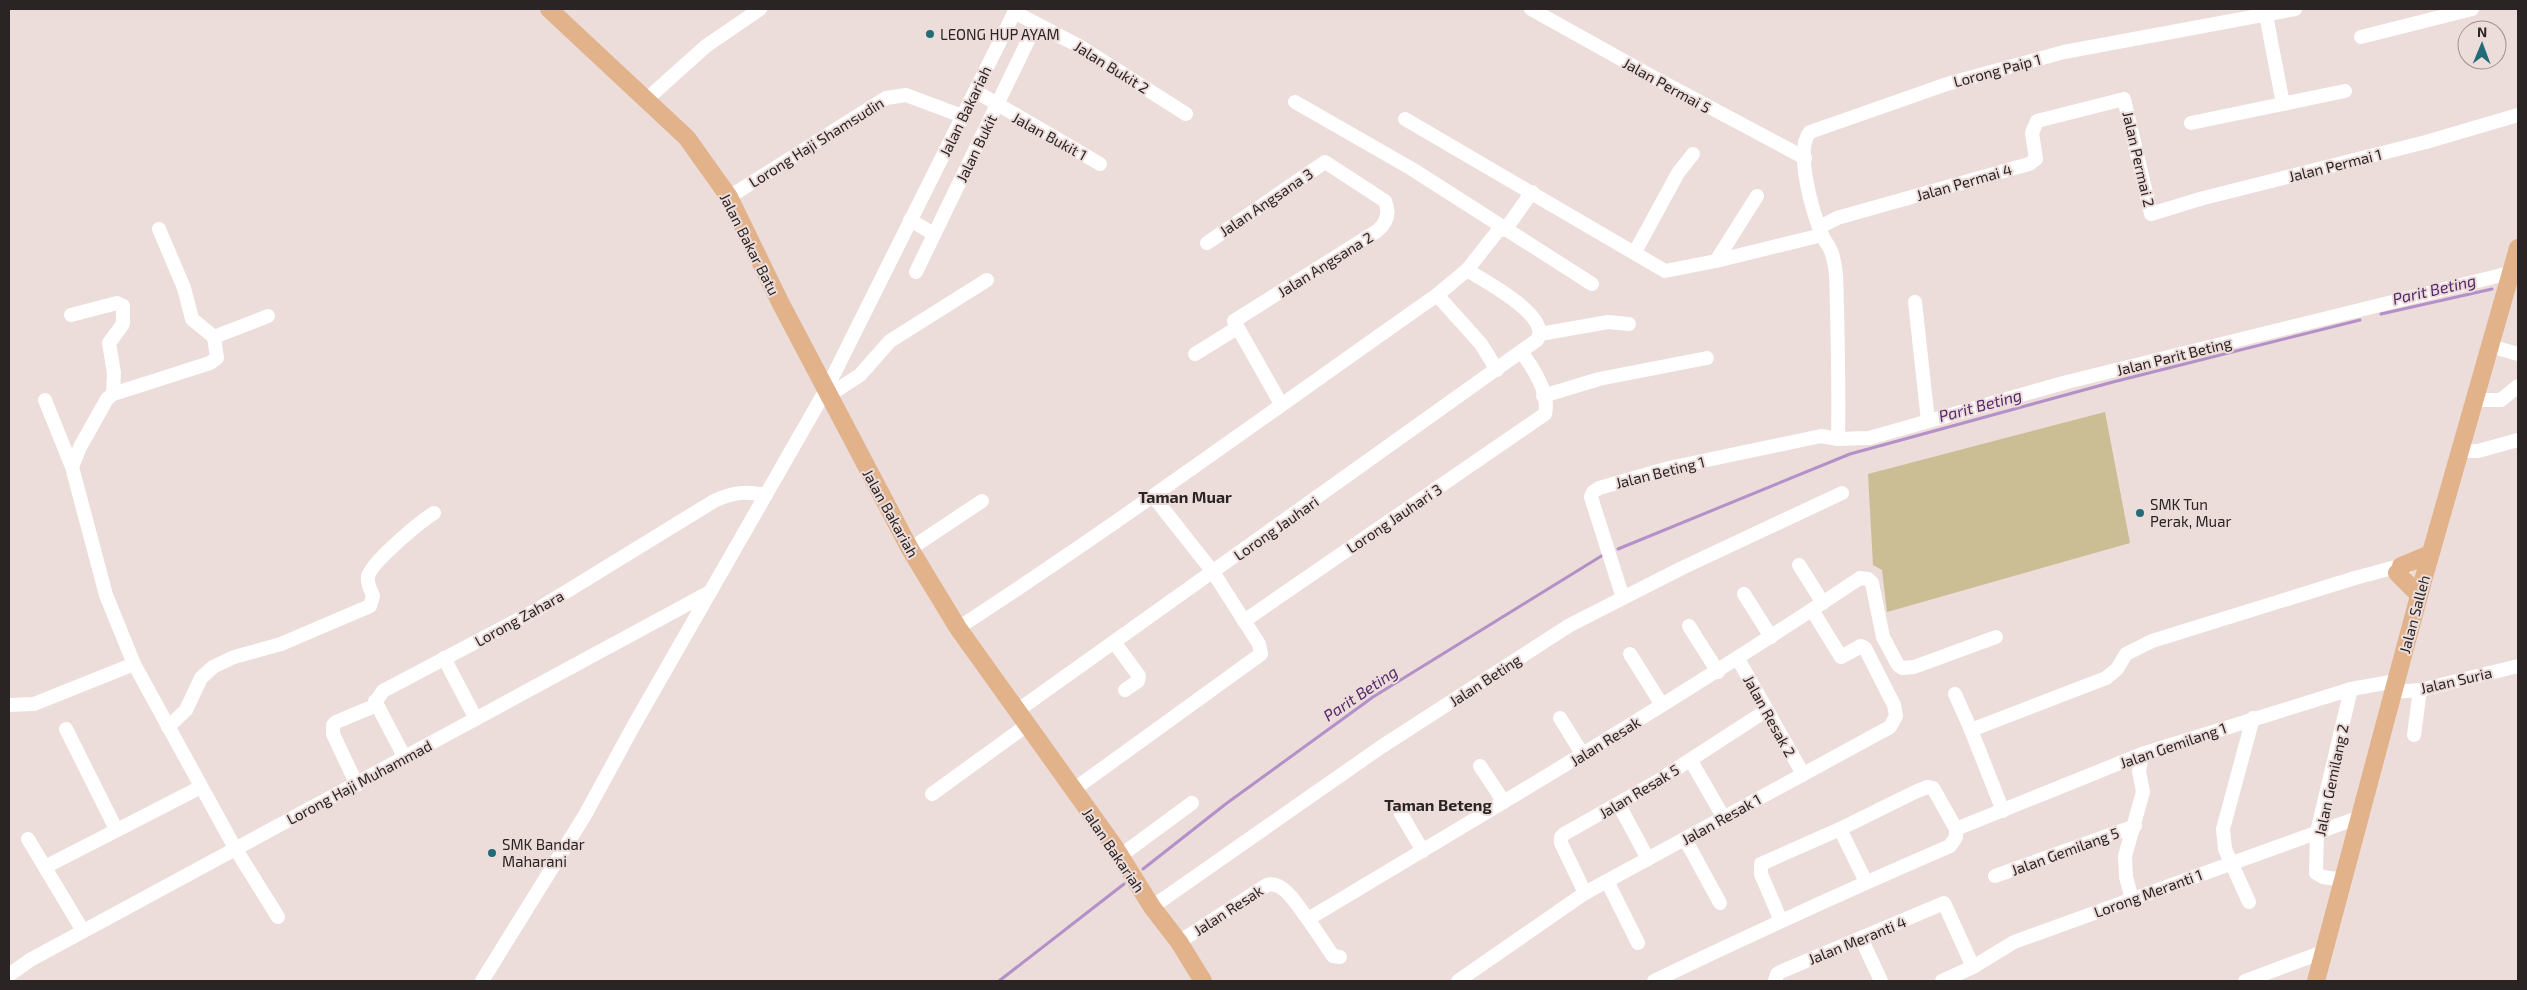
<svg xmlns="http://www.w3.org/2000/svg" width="2527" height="990" viewBox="0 0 2527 990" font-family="'Exo 2',sans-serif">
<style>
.garden{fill:#cbbd94}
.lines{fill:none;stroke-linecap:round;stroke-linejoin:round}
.stream{stroke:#b390c7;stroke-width:3}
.minor{stroke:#fff;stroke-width:14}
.major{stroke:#e2b28a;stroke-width:18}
.poi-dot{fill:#236c77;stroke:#ecdcda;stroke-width:2}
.labels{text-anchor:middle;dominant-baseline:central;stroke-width:4;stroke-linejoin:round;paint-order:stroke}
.poi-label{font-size:15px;fill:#2a2424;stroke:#ecdcda;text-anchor:start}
.street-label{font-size:15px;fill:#2a2424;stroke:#ecdcda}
.water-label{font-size:16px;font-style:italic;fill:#54286a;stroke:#ecdcda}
.neighbourhood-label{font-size:16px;font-weight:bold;fill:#2a2424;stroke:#ecdcda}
</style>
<rect width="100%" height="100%" fill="#ecdcda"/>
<polygon class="garden" points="2105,412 2130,543 1887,612 1882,570 1873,565 1868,474"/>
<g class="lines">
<g class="stream">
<polyline points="2381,314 2492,289"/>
<polyline points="1618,549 1850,454 2113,382 2360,320"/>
<polyline points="1143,869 1227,803 1373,697 1603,555"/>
<polyline points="999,981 1124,884"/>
</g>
<g class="minor">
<polyline points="1531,9 1653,77 1805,158"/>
<polyline points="1014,12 1079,46 1186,114"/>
<polyline points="2266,15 2283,104"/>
<polyline points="2361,37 2472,9"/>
<polyline points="975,91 1100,164"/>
<polyline points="647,99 706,46 760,9"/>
<polyline points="1295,102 1412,169 1592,284"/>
<polyline points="1405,119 1665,271 1716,261 1822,235"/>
<polyline points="2191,123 2345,91"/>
<polyline points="729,197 886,98 906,95 962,116"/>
<polyline points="910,220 934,234"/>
<polyline points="1820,227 1837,218 2029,164 2036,159 2032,133 2037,121 2124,99 2151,214 2200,199 2426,142 2518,115"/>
<polyline points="159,229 184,288 192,319 214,337 217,358 210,363 113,394 107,399 80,447 72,467 106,595 134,664 235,848 278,917"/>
<polyline points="1505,230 1532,192"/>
<path d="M1207,243L1325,162L1385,201C1390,213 1387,223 1377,231L1234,321L1281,404"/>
<polyline points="1635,252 1678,173 1693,154"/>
<polyline points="1716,261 1757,196"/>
<polyline points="916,272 1036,24"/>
<polyline points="1437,295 1481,344 1497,370"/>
<polyline points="1915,302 1928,421"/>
<polyline points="71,315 117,303 123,306 123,324 109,343 114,373 113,394"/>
<polyline points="1540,334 1608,322 1629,324"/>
<polyline points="214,337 268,316"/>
<polyline points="2490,346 2518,354"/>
<polyline points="1195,354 1237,328"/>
<polyline points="829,395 860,375 890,341 987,280"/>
<polyline points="1543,396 1599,379 1707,358"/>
<polyline points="45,400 72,467"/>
<polyline points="2475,400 2501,400 2518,386"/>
<path d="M1838,439C1839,395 1838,352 1837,308C1836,290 1838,269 1831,251C1829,245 1824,241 1822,235C1813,213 1794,150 1810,132L1947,84L2064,52L2295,9"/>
<polyline points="2460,451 2478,451 2518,440"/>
<polyline points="910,549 982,501"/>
<polyline points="1799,565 1823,603"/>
<polyline points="1744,594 1771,637"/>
<polyline points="1623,598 1591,497 1593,492 1599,488 1669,468 1821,436 1838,439 1869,438 2067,382 2518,271"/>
<path d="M1244,621L1545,414C1550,394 1533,367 1521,352"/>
<polyline points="1689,626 1718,672"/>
<path d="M958,628C1121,522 1277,407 1437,295L1467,270L1501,227"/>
<polyline points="1114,642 1139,676 1138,681 1125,690"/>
<polyline points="1630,654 1662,705"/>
<polyline points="444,658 476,719"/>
<polyline points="1738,659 1803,774"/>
<polyline points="2393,692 2420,690 2518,666"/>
<polyline points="1955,694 1971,730 2106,678 2117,669 2126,654 2152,641 2355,578 2392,568 2407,567"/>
<polyline points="375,701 405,758"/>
<polyline points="9,705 34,704 134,664"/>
<path d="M1017,711L1537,340C1553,316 1482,280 1467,270"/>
<polyline points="1560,718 1583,755"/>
<path d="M168,727L186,710L201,678L213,667L234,657L281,644L370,606L373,596C371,590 367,584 368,577C370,563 421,521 434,513"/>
<polyline points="66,729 116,829"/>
<polyline points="1971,730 2003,811"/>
<polyline points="2414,735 2420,690"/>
<polyline points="1691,761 1724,818"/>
<polyline points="1480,766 1504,802"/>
<path d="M357,785L333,734V725L336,722L372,707L383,691L538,609L714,501C733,492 746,491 766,495"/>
<polyline points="1073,790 1261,654 1259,644 1213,572 1153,496"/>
<polyline points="932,794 1027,725"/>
<polyline points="1619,805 1648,859"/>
<polyline points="1401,814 1423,851"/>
<polyline points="1840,829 1866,882"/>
<polyline points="1956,829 2142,754 2351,689 2396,681"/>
<polyline points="28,839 83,931"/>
<polyline points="1685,839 1720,903"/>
<polyline points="1120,856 1192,803"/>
<polyline points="45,867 201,787"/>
<polyline points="1995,876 2135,826"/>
<polyline points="2343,880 2323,877 2316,873 2317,832 2351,689"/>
<polyline points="1607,881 1638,943"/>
<polyline points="1585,893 1561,843 1561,837 1564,834 1656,782 1767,710"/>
<polyline points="2132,899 2126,877 2125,856 2143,792 2139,771 2142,754"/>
<polyline points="2249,902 2225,849 2223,829 2253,718"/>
<polyline points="1152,907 1381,747 1570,625 1682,568 1842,493"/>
<polyline points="1308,919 1333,956 1340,957"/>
<polyline points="1861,938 1881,981"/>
<path d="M1179,942L1267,885C1284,880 1298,907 1308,919C1494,808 1680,698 1860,578L1868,579L1872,583L1883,637L1898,665L1902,668L1914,667L1996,637"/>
<polyline points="9,975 30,960 710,592"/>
<polyline points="482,981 585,815 634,725 827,388 1016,9"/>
<polyline points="1458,981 1585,893 1890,727 1896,716 1894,705 1865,648 1861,646 1841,657 1812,610"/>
<path d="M1654,981C1752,934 1850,889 1950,846L1956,837V829L1933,788L1927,787L1915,792L1840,829L1761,864V874L1781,921"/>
<polyline points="1775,981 1777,974 1780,972 1944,903 1973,967"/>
<polyline points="1942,981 1973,967 2014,942 2360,817"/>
<polyline points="2245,981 2323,952"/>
</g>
<g class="major">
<polyline points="549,9 687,138 729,197 780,302 910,549 958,628 1114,846 1152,907 1179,942 1203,981"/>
<polyline points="2401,566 2430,554"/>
<polyline points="2397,573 2419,595"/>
<polyline points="2316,981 2424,577 2518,248"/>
</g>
</g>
<g class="poi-dot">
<circle cx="930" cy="34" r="5"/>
<circle cx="2140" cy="513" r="5"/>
<circle cx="492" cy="853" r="5"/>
</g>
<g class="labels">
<g class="poi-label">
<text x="940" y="34">LEONG HUP AYAM</text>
<text x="2150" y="504">SMK Tun<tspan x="2150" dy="17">Perak, Muar</tspan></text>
<text x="502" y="844">SMK Bandar<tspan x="502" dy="17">Maharani</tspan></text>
</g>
<g class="street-label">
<text transform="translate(1112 67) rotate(32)">Jalan Bukit 2</text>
<text transform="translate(1997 70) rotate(-15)">Lorong Paip 1</text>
<text transform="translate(1667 85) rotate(29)">Jalan Permai 5</text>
<text transform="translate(965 111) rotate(-64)">Jalan Bakariah</text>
<text transform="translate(1050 136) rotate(29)">Jalan Bukit 1</text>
<text transform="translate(816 142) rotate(-32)">Lorong Haji Shamsudin</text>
<text transform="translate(976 148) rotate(-64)">Jalan Bukit</text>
<text transform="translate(2139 159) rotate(77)">Jalan Permai 2</text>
<text transform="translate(2335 165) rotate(-14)">Jalan Permai 1</text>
<text transform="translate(1964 182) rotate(-16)">Jalan Permai 4</text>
<text transform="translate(1266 202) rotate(-34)">Jalan Angsana 3</text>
<text transform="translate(750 244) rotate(63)">Jalan Bakar Batu</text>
<text transform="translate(1325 264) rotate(-32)">Jalan Angsana 2</text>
<text transform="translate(2174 356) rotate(-14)">Jalan Parit Beting</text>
<text transform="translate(1660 472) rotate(-14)">Jalan Beting 1</text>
<text transform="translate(891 513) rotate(61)">Jalan Bakariah</text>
<text transform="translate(1394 518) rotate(-34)">Lorong Jauhari 3</text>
<text transform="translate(1276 528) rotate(-35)">Lorong Jauhari</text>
<text transform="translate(2414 614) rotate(-75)">Jalan Salleh</text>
<text transform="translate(519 618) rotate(-29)">Lorong Zahara</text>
<text transform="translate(1485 680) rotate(-33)">Jalan Beting</text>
<text transform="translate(2456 680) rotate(-13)">Jalan Suria</text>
<text transform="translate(1770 716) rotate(61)">Jalan Resak 2</text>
<text transform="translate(1605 741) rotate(-32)">Jalan Resak</text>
<text transform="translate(2173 745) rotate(-19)">Jalan Gemilang 1</text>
<text transform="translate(2331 780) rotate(-78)">Jalan Gemilang 2</text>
<text transform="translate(359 782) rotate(-28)">Lorong Haji Muhammad</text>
<text transform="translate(1639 791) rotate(-31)">Jalan Resak 5</text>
<text transform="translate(1721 819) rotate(-29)">Jalan Resak 1</text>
<text transform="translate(1114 850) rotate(56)">Jalan Bakariah</text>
<text transform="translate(2065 851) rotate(-20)">Jalan Gemilang 5</text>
<text transform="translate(2148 893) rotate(-20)">Lorong Meranti 1</text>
<text transform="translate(1228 910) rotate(-33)">Jalan Resak</text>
<text transform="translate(1857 940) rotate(-22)">Jalan Meranti 4</text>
</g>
<g class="water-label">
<text transform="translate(2434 289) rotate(-13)">Parit Beting</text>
<text transform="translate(1980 405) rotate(-15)">Parit Beting</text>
<text transform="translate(1360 693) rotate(-34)">Parit Beting</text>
</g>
<g class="neighbourhood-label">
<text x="1185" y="496">Taman Muar</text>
<text x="1438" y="804">Taman Beteng</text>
</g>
</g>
<rect width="2527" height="990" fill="none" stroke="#2a2424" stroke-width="20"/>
<g transform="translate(2482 45) rotate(1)"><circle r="24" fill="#ecdcda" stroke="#9e9291"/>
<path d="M0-4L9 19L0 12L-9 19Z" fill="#236c77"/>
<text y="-8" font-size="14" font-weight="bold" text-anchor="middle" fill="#2a2424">N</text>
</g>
</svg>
